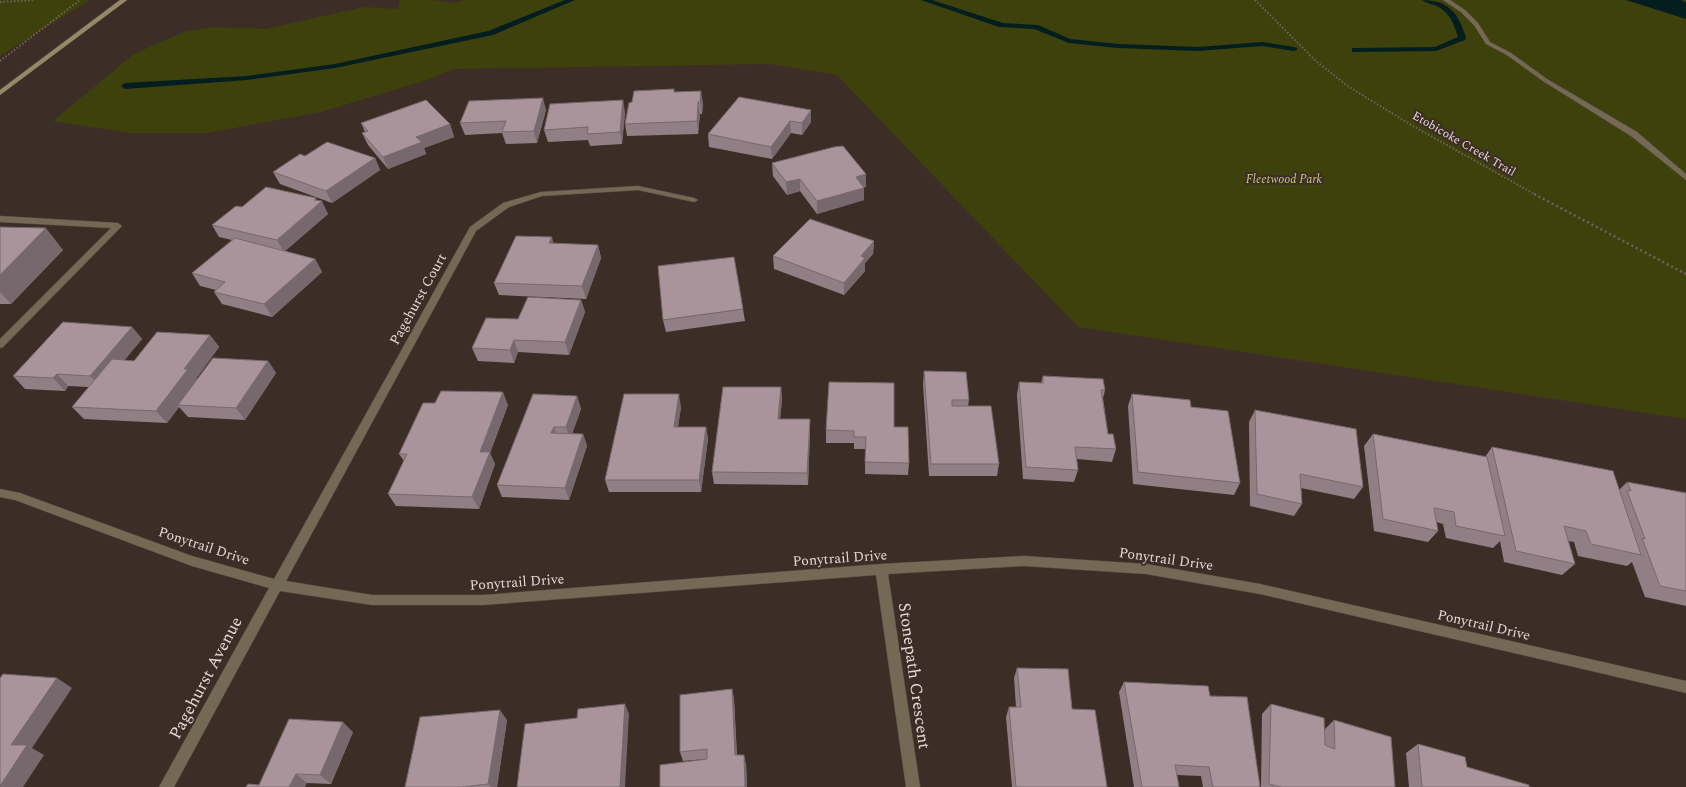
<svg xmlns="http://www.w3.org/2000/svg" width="1686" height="787" viewBox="0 0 1686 787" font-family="Spectral,serif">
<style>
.green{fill:#3e410c}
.water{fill:#041d1e}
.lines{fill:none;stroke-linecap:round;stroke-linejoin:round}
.stream{fill:#041d1e;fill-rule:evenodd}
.lane-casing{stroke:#584943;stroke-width:1}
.street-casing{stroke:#584943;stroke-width:1}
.secondary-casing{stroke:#584943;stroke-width:1}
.path-far1{stroke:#70625d;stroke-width:2;stroke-dasharray:1.5 2;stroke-linecap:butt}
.path{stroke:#70625d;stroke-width:2.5;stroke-dasharray:2 3;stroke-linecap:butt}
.lane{fill:#736954;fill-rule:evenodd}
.street{fill:#736954;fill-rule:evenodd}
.secondary{fill:#978866;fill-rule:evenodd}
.wall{fill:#917f85}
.shaded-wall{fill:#76686c}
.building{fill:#a9949b;stroke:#76686c}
.labels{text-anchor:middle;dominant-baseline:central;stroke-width:4;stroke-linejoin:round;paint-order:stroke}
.far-street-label{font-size:12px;fill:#e5dad6;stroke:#3d2d27}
.far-park-label{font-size:12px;font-style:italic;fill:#c3cb78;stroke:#3d2d27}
.street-label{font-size:14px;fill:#e5dad6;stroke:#3d2d27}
.near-street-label{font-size:17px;fill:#e5dad6;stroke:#3d2d27}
</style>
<rect width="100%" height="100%" fill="#3d2d27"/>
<g class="green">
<polygon points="0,0 90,0 0,56"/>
<polygon points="400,0 432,0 453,3 465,0 1686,0 1686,419 1078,327 837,75 769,64 454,69 427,80 321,112 207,133 130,133 53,121 134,54 184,32 213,27 266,29 363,7 398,9"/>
</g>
<polygon class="water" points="1626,0 1681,0 1686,2 1686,19"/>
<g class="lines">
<g class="stream">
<polygon points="565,0 575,0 493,35 335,68 247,80 125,89 121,86 125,83 247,76 335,64 488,31"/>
<polygon points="921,0 932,0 1003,23 1038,25 1070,39 1118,44 1198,47 1262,42 1294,47 1298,49 1294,51 1262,46 1198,51 1118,48 1069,43 1034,29 999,27"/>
<path d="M1422,0C1449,0 1459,14 1466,38L1465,40L1436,51L1352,52V48H1355L1435,47L1458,37C1454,24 1450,13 1437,6C1432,4 1426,3 1422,0Z"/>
</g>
<defs>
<g id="lane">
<polygon points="1443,0 1450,0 1465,10 1478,23 1490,42 1511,53 1547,79 1637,132 1686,174 1686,180 1631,136 1543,81 1507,55 1486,44 1474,25 1461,12"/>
<polygon points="0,216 118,223 122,226 3,347 0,348 0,339 111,228 0,222"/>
</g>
<polygon id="street" points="638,186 694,198 698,200 694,202 638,190 542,196 509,207 476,231 286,581 372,595 483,595 881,564 1024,556 1146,564 1260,584 1686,681 1686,693 1260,594 1146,574 1024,566 888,574 920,787 906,787 876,575 483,605 372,605 280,591 174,787 159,787 269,588 192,566 15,500 0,497 0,489 20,493 192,556 274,579 470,227 503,203 541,192"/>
<polygon id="secondary" points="120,0 127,0 0,95 0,90"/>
</defs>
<use href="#lane" class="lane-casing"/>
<use href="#street" class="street-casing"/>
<use href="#secondary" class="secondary-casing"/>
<g class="path-far1">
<polyline points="1255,0 1316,61 1349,87 1413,126 1536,195"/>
<polyline points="0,2 35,0"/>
<polyline points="0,61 80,0"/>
</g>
<polyline class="path" points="1534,194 1686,274"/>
<use href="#lane" class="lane"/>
<use href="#street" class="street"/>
<use href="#secondary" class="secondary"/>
</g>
<g class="wall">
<polygon points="674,92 703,103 702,114 700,114 698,134 627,136 625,124 632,102"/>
<polygon points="546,110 537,143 506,144 502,133 465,135 460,123"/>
<polygon points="811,110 811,122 802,135 791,133 772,159 709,147 708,134"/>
<polygon points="625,112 622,144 590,146 588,140 548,142 544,130"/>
<polygon points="361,123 450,124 454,137 424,148 426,154 388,169 368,145 362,133 365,132"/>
<polygon points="305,156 375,158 380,170 332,203 280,184 273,172"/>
<polygon points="772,163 866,174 866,187 864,187 864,200 817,214 800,191 787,195 773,176"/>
<polygon points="317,200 328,214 285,251 315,259 322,272 272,317 222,304 214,292 216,290 200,286 192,273 232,240 219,237 212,225 242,207"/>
<polygon points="0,227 63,250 11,304 0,304"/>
<polygon points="874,241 873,254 865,263 865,271 844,295 774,269 773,256"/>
<polygon points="553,244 598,245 601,258 586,299 499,295 494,283"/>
<polygon points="581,300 585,312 569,355 518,352 514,363 478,361 472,348 518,319"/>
<polygon points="743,309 745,321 666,332 663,320"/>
<polygon points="132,327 142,339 124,360 134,361 210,335 219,347 196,379 197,380 268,361 276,373 245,420 188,417 179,407 167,423 84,419 72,407 89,387 68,386 65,391 25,389 13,376"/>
<polygon points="924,371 969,400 968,406 999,464 997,476 929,476 923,384"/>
<polygon points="1043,376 1105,390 1103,398 1108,434 1116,449 1112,462 1077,459 1078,470 1074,482 1023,479 1017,395 1019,382 1041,383"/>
<polygon points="781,387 782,399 780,419 810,419 810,432 808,485 714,484 712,472"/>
<polygon points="1132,394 1191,407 1240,483 1234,495 1133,484 1128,406"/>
<polygon points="577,396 581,409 572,434 583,434 587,446 569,500 502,497 497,485"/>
<polygon points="508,405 490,453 495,464 479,509 396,506 388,494 404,461 399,454"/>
<polygon points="681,407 678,427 706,427 708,439 701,492 609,492 605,480"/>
<polygon points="1255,410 1363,487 1354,499 1301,488 1302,504 1294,516 1250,506 1249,422"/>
<polygon points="894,427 909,463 908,475 865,474 865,449 854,449 854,443 826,443 826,430"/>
<polygon points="1373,434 1485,457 1492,447 1619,490 1627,482 1686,493 1686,606 1645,597 1632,562 1627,566 1578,556 1574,542 1568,541 1575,564 1562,575 1504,562 1500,541 1493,548 1446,538 1443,524 1436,522 1438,531 1428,542 1374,531 1364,446"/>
<polygon points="1017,668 1072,709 1107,787 1012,787 1006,717 1009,707 1016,707 1014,678"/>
<polygon points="1124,682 1210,696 1260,787 1203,787 1201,776 1177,775 1179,787 1134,787 1119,692"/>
<polygon points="732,689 734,699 737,755 746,764 747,787 660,787 707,759 683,761 680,752"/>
<polygon points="1271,704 1324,730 1334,720 1395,787 1261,787 1262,714"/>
<polygon points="507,720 497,787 405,787"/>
<polygon points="353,732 331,784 307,783 259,785"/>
<polygon points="1418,744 1467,767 1529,787 1409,787 1406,753"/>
</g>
<g class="shaded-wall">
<polygon points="701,91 703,103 702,114 700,102"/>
<polygon points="543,98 546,110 537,143 534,131"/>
<polygon points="623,100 625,112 622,144 620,132"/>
<polygon points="698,102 700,114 698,134 697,121"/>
<polygon points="811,110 811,122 802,135 802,123"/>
<polygon points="790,121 791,133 772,159 771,147"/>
<polygon points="450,124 454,137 424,148 426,154 388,169 383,157 416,137"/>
<polygon points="375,158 380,170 332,203 326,191"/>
<polygon points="866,174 866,187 856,190 856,177"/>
<polygon points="800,179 800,191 787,195 786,182"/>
<polygon points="864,188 864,200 817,214 817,201"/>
<polygon points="316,198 319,204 322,201 328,214 284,252 277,240"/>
<polygon points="46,228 63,250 11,304 0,292 0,275"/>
<polygon points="552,237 555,250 549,243"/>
<polygon points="874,241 873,254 865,263 865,271 844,295 844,283 861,256"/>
<polygon points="598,245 601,258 586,299 582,286"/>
<polygon points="315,259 322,272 272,317 264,304"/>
<polygon points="581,300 585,312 569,355 565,342"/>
<polygon points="132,327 142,339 102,388 90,376"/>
<polygon points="210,335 219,347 196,379 198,381 178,405 179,407 167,423 156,411 184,369"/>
<polygon points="514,340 518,352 514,363 510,350"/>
<polygon points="268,361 276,373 245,420 236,408"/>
<polygon points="57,374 68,386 65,391 53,378"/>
<polygon points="781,387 782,399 779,432 778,419"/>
<polygon points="503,392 508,405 490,453 495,464 479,509 472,497 480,452"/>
<polygon points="679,394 681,407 676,439 674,427"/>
<polygon points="577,396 581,409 570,439 566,427"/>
<polygon points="810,419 810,432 808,485 807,473"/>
<polygon points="554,427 558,439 551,433"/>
<polygon points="706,427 708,439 701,492 699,480"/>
<polygon points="583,434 587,446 569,500 565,488"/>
<polygon points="57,678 72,688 32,748 44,755 23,787 0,787 11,745"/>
<polygon points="732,689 734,699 737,765 735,755"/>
<polygon points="625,704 629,714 625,787 620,787"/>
<polygon points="500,710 507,720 497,787 491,787 488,784"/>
<polygon points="343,722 353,732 331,784 320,775"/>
<polygon points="744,755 746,764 747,787 745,787"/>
<polygon points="296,774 307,783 305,787 289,787"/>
</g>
<g class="building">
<polygon points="674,89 674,92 701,91 700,102 698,102 697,121 625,124 629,103 632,102 634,91"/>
<polygon points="739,97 811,110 802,123 790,121 771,147 708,134"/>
<polygon points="543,98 534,131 502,132 506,121 460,123 469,101"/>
<polygon points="426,100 450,124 416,137 422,142 383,157 362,133 368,131 361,123"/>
<polygon points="623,100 620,132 587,134 588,127 544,130 550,104"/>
<polygon points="327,142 375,158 326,191 273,172 300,154 305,156"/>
<polygon points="843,146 866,174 856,177 864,188 817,201 800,179 786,182 772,163 834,147"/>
<polygon points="266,187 316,198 314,200 322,201 277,240 212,225 236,206 242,207"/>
<polygon points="810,219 874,241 861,256 865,258 844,283 773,256"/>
<polygon points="0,227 46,228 0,275"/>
<polygon points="516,236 552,237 549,243 598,245 582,286 494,283"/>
<polygon points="235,238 315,259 264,304 214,292 225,282 192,273"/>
<polygon points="734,257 743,309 663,320 658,266"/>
<polygon points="528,297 581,300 565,342 514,340 510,350 472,348 486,318 518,319"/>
<polygon points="63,322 132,327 90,376 57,374 53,378 13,376"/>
<polygon points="157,332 210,335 184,369 188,369 156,411 72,407 112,359 134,361"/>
<polygon points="213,358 268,361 236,408 178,405"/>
<polygon points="924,371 966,372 969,400 952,400 952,406 991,406 999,464 931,464"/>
<polygon points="1043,376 1103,379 1105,390 1101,390 1108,434 1113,434 1116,449 1075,447 1078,470 1026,467 1019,382 1043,383"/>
<polygon points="829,382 894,383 894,427 908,427 909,463 865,462 866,437 854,437 854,431 826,430"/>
<polygon points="723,387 781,387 778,419 810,419 807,473 712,472"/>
<polygon points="441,391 503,392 480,452 490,452 472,497 388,494 407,454 399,454 423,403 435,403"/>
<polygon points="533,394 577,396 566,427 554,427 551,433 583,434 565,488 497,485"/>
<polygon points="624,394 679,394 674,427 706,427 699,480 605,480"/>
<polygon points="1132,394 1190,400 1191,407 1228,411 1240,483 1138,472"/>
<polygon points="1255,410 1356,429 1363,487 1300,474 1302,504 1257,494"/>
<polygon points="1373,434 1487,457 1505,536 1456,526 1454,512 1434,508 1438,531 1383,519"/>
<polygon points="1492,447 1613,471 1641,555 1591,544 1586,531 1564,526 1575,564 1516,551"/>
<polygon points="1627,482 1686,493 1686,591 1660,586 1642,538 1645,539 1627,491 1631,491"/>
<polygon points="1017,668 1068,669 1072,709 1095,710 1107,787 1016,787 1009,707 1021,707"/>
<polygon points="3,674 57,678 11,745 27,745 0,786 0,678"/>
<polygon points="1124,682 1208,686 1210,696 1247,697 1260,787 1213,787 1209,767 1175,765 1179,787 1142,787"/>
<polygon points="732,689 735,755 744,755 745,787 660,787 660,765 707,759 707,749 680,752 680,695"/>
<polygon points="625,704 620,787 517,787 525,724 577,718 578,709"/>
<polygon points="1271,704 1324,718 1325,745 1335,749 1334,720 1391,737 1395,787 1281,787 1269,784"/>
<polygon points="500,710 488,784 462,787 405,787 420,717"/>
<polygon points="289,719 343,722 320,775 296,774 289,787 246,787 248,784 259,785"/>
<polygon points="1418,744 1465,757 1467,767 1529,785 1529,787 1422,787"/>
</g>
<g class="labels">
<g class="far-street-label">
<text transform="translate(1464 144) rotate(30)">Etobicoke Creek Trail</text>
</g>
<g class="far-park-label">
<text x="1284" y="179">Fleetwood Park</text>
</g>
<g class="street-label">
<text transform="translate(418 299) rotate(-61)">Pagehurst Court</text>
<text transform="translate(204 546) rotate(18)">Ponytrail Drive</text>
<text transform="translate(840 558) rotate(-4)">Ponytrail Drive</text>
<text transform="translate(1166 559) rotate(8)">Ponytrail Drive</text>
<text transform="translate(517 582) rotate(-4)">Ponytrail Drive</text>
<text transform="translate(1484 625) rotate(13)">Ponytrail Drive</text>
</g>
<g class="near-street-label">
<text transform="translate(914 676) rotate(82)">Stonepath Crescent</text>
<text transform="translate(206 678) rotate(-62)">Pagehurst Avenue</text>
</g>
</g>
</svg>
